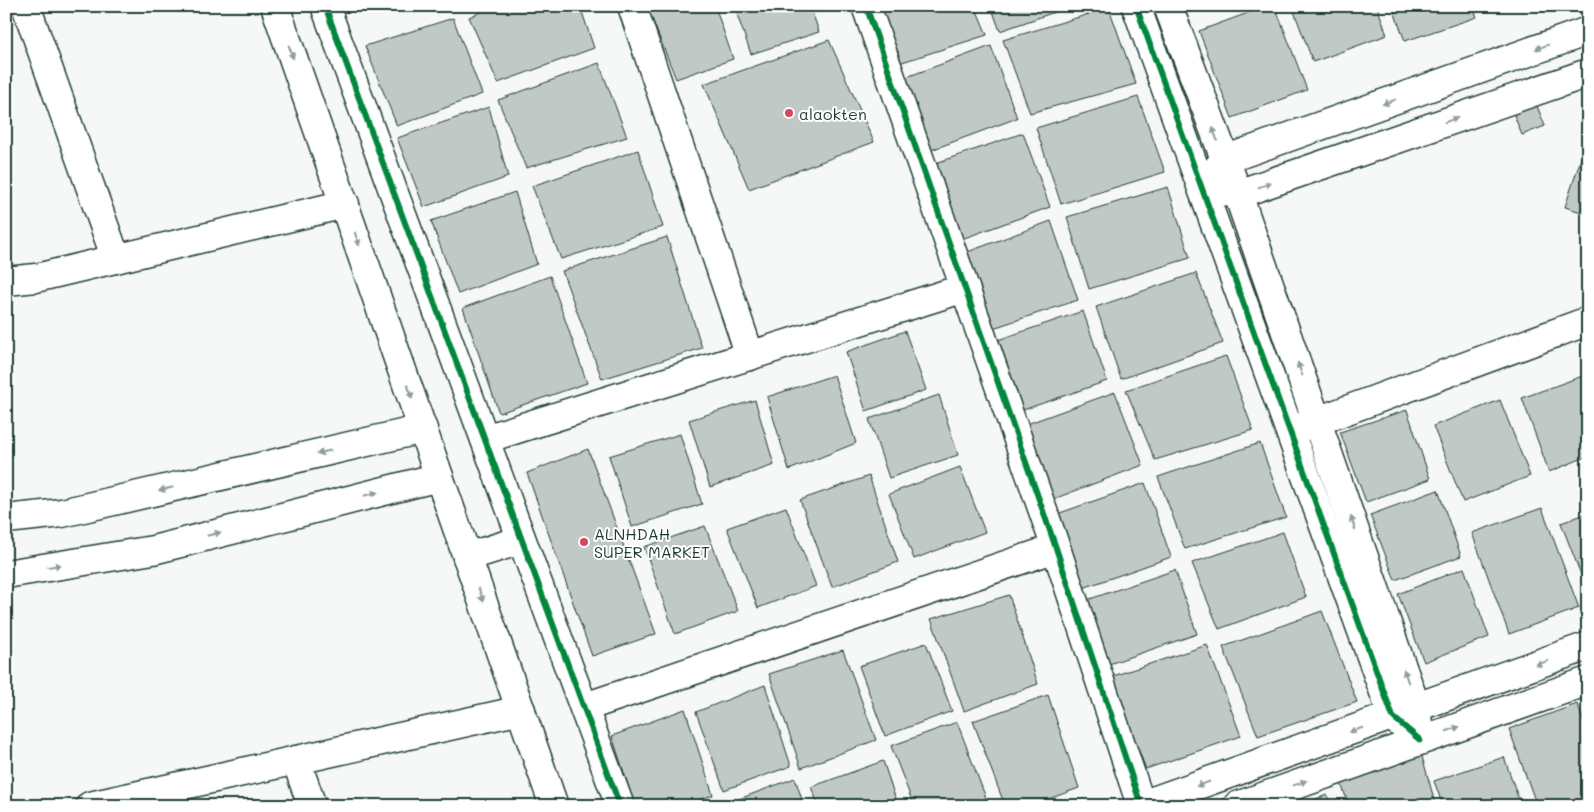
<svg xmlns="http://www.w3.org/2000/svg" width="1594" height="812" viewBox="0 0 1594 812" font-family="Mali,sans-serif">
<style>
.building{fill:#c0c9c6;stroke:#1f3d34}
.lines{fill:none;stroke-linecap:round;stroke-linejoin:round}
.minor-casing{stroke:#1f3d34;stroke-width:31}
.minor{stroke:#fff;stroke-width:28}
.cycleway-casing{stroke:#fff;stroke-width:9}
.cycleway{stroke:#00873e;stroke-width:6}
.oneway{fill:#8f9e9a}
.poi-dot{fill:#d1495b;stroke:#fff;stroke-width:2}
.labels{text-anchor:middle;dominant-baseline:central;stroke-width:4;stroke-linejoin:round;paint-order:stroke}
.poi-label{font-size:16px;fill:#1f3d34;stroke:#fff;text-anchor:start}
</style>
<rect width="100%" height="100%" fill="#f6f7f7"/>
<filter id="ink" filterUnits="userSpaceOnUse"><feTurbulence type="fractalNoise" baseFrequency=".02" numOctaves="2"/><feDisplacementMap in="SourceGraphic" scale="10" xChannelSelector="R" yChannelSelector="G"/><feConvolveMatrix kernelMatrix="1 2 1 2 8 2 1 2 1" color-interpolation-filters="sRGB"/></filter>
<g filter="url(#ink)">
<g class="building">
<polygon points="496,6 580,6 594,48 498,83 469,17"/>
<polygon points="647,6 715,6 733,59 676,79"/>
<polygon points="734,6 810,6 819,32 751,54"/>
<polygon points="875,6 975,6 987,35 896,64"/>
<polygon points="991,6 1072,6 1000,31"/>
<polygon points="1190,6 1210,6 1193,12"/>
<polygon points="1267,6 1275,6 1307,90 1232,118 1199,31"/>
<polygon points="1292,6 1377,6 1387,35 1313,62"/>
<polygon points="1392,6 1472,6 1477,17 1405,41"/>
<polygon points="1109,8 1136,84 1030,113 1003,40"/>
<polygon points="453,18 482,94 397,126 365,46"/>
<polygon points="829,40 874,142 749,189 704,84"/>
<polygon points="991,46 1017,118 926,152 901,79"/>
<polygon points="599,63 627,137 526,168 498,100"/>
<polygon points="1533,96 1545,126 1522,135 1510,105"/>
<polygon points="1138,97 1165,172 1061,204 1036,128"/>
<polygon points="489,107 508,177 424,207 397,138"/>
<polygon points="1023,133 1050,207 959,240 930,165"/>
<polygon points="1588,137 1588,214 1565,207"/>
<polygon points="638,150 663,227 561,259 532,186"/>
<polygon points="1168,187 1190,258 1089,289 1067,217"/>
<polygon points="515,192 537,264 458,294 431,221"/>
<polygon points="1051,221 1078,300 990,329 962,254"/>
<polygon points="667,237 702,348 602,379 562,271"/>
<polygon points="1196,273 1223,343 1121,379 1096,307"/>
<polygon points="550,276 587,383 499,413 463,308"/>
<polygon points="1083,311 1107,381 1020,411 995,341"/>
<polygon points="905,331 926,390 866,411 846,352"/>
<polygon points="1226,356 1253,430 1155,460 1126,390"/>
<polygon points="1588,374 1588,456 1549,472 1522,398"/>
<polygon points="834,375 856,443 789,470 767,397"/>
<polygon points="1115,392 1143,465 1051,500 1024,425"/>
<polygon points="939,395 958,455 889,478 869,419"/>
<polygon points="755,400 774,465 710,487 689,420"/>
<polygon points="1500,400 1530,476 1463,502 1433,426"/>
<polygon points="1407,410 1430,479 1366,502 1340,432"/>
<polygon points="680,434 702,504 632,527 609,456"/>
<polygon points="1260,443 1286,517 1185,549 1158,477"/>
<polygon points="588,449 656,634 592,656 527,473"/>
<polygon points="960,467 985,532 914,559 889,494"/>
<polygon points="869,476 898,562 832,587 800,500"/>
<polygon points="1145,483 1171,557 1083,588 1057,514"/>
<polygon points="1438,490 1461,556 1395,580 1370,515"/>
<polygon points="786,507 816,586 758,608 727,528"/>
<polygon points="1542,508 1579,608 1509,634 1472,533"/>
<polygon points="1588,513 1588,593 1561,523"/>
<polygon points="705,526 738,611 675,634 644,547"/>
<polygon points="1283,532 1306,597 1219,629 1192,563"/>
<polygon points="1464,568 1489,637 1424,662 1398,594"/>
<polygon points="1175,570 1197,634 1106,665 1084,601"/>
<polygon points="1009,595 1038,684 964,711 931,619"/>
<polygon points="1322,611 1357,702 1258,736 1223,647"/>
<polygon points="926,643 952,711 885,736 859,666"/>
<polygon points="1207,645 1241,736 1146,769 1110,677"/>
<polygon points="843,650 876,740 801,768 769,674"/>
<polygon points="765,685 791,766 724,790 696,712"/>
<polygon points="1048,695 1079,788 1029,806 1005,806 973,721"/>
<polygon points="1577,704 1588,732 1588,801 1576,806 1537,806 1509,729"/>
<polygon points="685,709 713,795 681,806 635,806 612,736"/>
<polygon points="957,722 989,806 914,806 891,746"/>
<polygon points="1421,753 1436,806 1349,806 1341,783"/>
<polygon points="1504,757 1521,806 1443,806 1434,781"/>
<polygon points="883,761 898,806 819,806 811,787"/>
<polygon points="795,778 804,806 732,806 731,802"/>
<polygon points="1327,795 1331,806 1296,806"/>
</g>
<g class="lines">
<defs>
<g id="minor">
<polyline points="26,6 116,259"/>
<polyline points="275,6 554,806"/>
<polyline points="325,6 620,806"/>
<polyline points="632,6 750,356"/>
<polyline points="866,6 1056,548 1141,805"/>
<polyline points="1136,6 1393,717 1420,740"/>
<polyline points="1168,6 1238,194 1416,707 1420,740"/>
<polyline points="1213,174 1224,160 1588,31"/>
<polyline points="1219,191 1238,194 1588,73"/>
<polyline points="6,281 36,278 345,204"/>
<polyline points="1301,427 1588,321"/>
<polyline points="485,439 965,288"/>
<polyline points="6,519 62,513 423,429"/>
<polyline points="467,557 521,540"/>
<polyline points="6,574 153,550 439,477"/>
<polyline points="585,707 1056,548"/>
<polyline points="296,760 312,806"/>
<polyline points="90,806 521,710"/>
<polyline points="1139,806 1588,646"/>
<polyline points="1237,806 1588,681"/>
</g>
</defs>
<use href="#minor" class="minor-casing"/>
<use href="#minor" class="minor"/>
<defs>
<g id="cycleway">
<polyline points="325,6 620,806"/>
<polyline points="866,6 1056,548 1141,805"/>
<polyline points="1136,6 1393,717 1420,740"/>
</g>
</defs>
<use href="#cycleway" class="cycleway-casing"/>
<use href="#cycleway" class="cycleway"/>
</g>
<defs><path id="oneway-solid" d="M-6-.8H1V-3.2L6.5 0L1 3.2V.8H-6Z" transform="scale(1.25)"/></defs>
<g class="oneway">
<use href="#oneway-solid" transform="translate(1542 47) rotate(160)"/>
<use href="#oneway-solid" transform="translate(291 52) rotate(71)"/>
<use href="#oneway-solid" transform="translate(1389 102) rotate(160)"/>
<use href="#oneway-solid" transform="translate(1451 120) rotate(-19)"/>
<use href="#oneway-solid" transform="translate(1215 134) rotate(-110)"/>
<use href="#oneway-solid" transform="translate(1265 185) rotate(-19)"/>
<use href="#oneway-solid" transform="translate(357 239) rotate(71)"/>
<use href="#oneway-solid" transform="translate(1300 369) rotate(-109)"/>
<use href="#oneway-solid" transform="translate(410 392) rotate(71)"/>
<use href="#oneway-solid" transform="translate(324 452) rotate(167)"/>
<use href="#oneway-solid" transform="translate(166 489) rotate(167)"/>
<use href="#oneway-solid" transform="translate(371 494) rotate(-14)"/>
<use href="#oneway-solid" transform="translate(1353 523) rotate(-109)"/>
<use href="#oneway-solid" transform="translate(214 534) rotate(-14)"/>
<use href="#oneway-solid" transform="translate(54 566) rotate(-9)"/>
<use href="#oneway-solid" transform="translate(481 595) rotate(71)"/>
<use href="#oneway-solid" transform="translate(1542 663) rotate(160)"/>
<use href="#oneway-solid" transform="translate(1406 676) rotate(-109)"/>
<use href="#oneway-solid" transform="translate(1453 729) rotate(-19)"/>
<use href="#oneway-solid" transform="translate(1356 730) rotate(161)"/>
<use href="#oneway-solid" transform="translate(1300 783) rotate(-20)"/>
<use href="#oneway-solid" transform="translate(1203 784) rotate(161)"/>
</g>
</g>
<g class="poi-dot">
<circle cx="789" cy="113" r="5"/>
<circle cx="584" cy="542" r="5"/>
</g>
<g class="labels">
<g class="poi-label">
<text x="799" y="113">alaokten</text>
<text x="594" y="533">ALNHDAH<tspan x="594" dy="18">SUPER MARKET</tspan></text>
</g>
</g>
<rect width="1594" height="812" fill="none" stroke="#fff" stroke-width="25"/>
<rect x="12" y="12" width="1569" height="787" fill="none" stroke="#1f3d34" stroke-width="2" filter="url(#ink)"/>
</svg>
